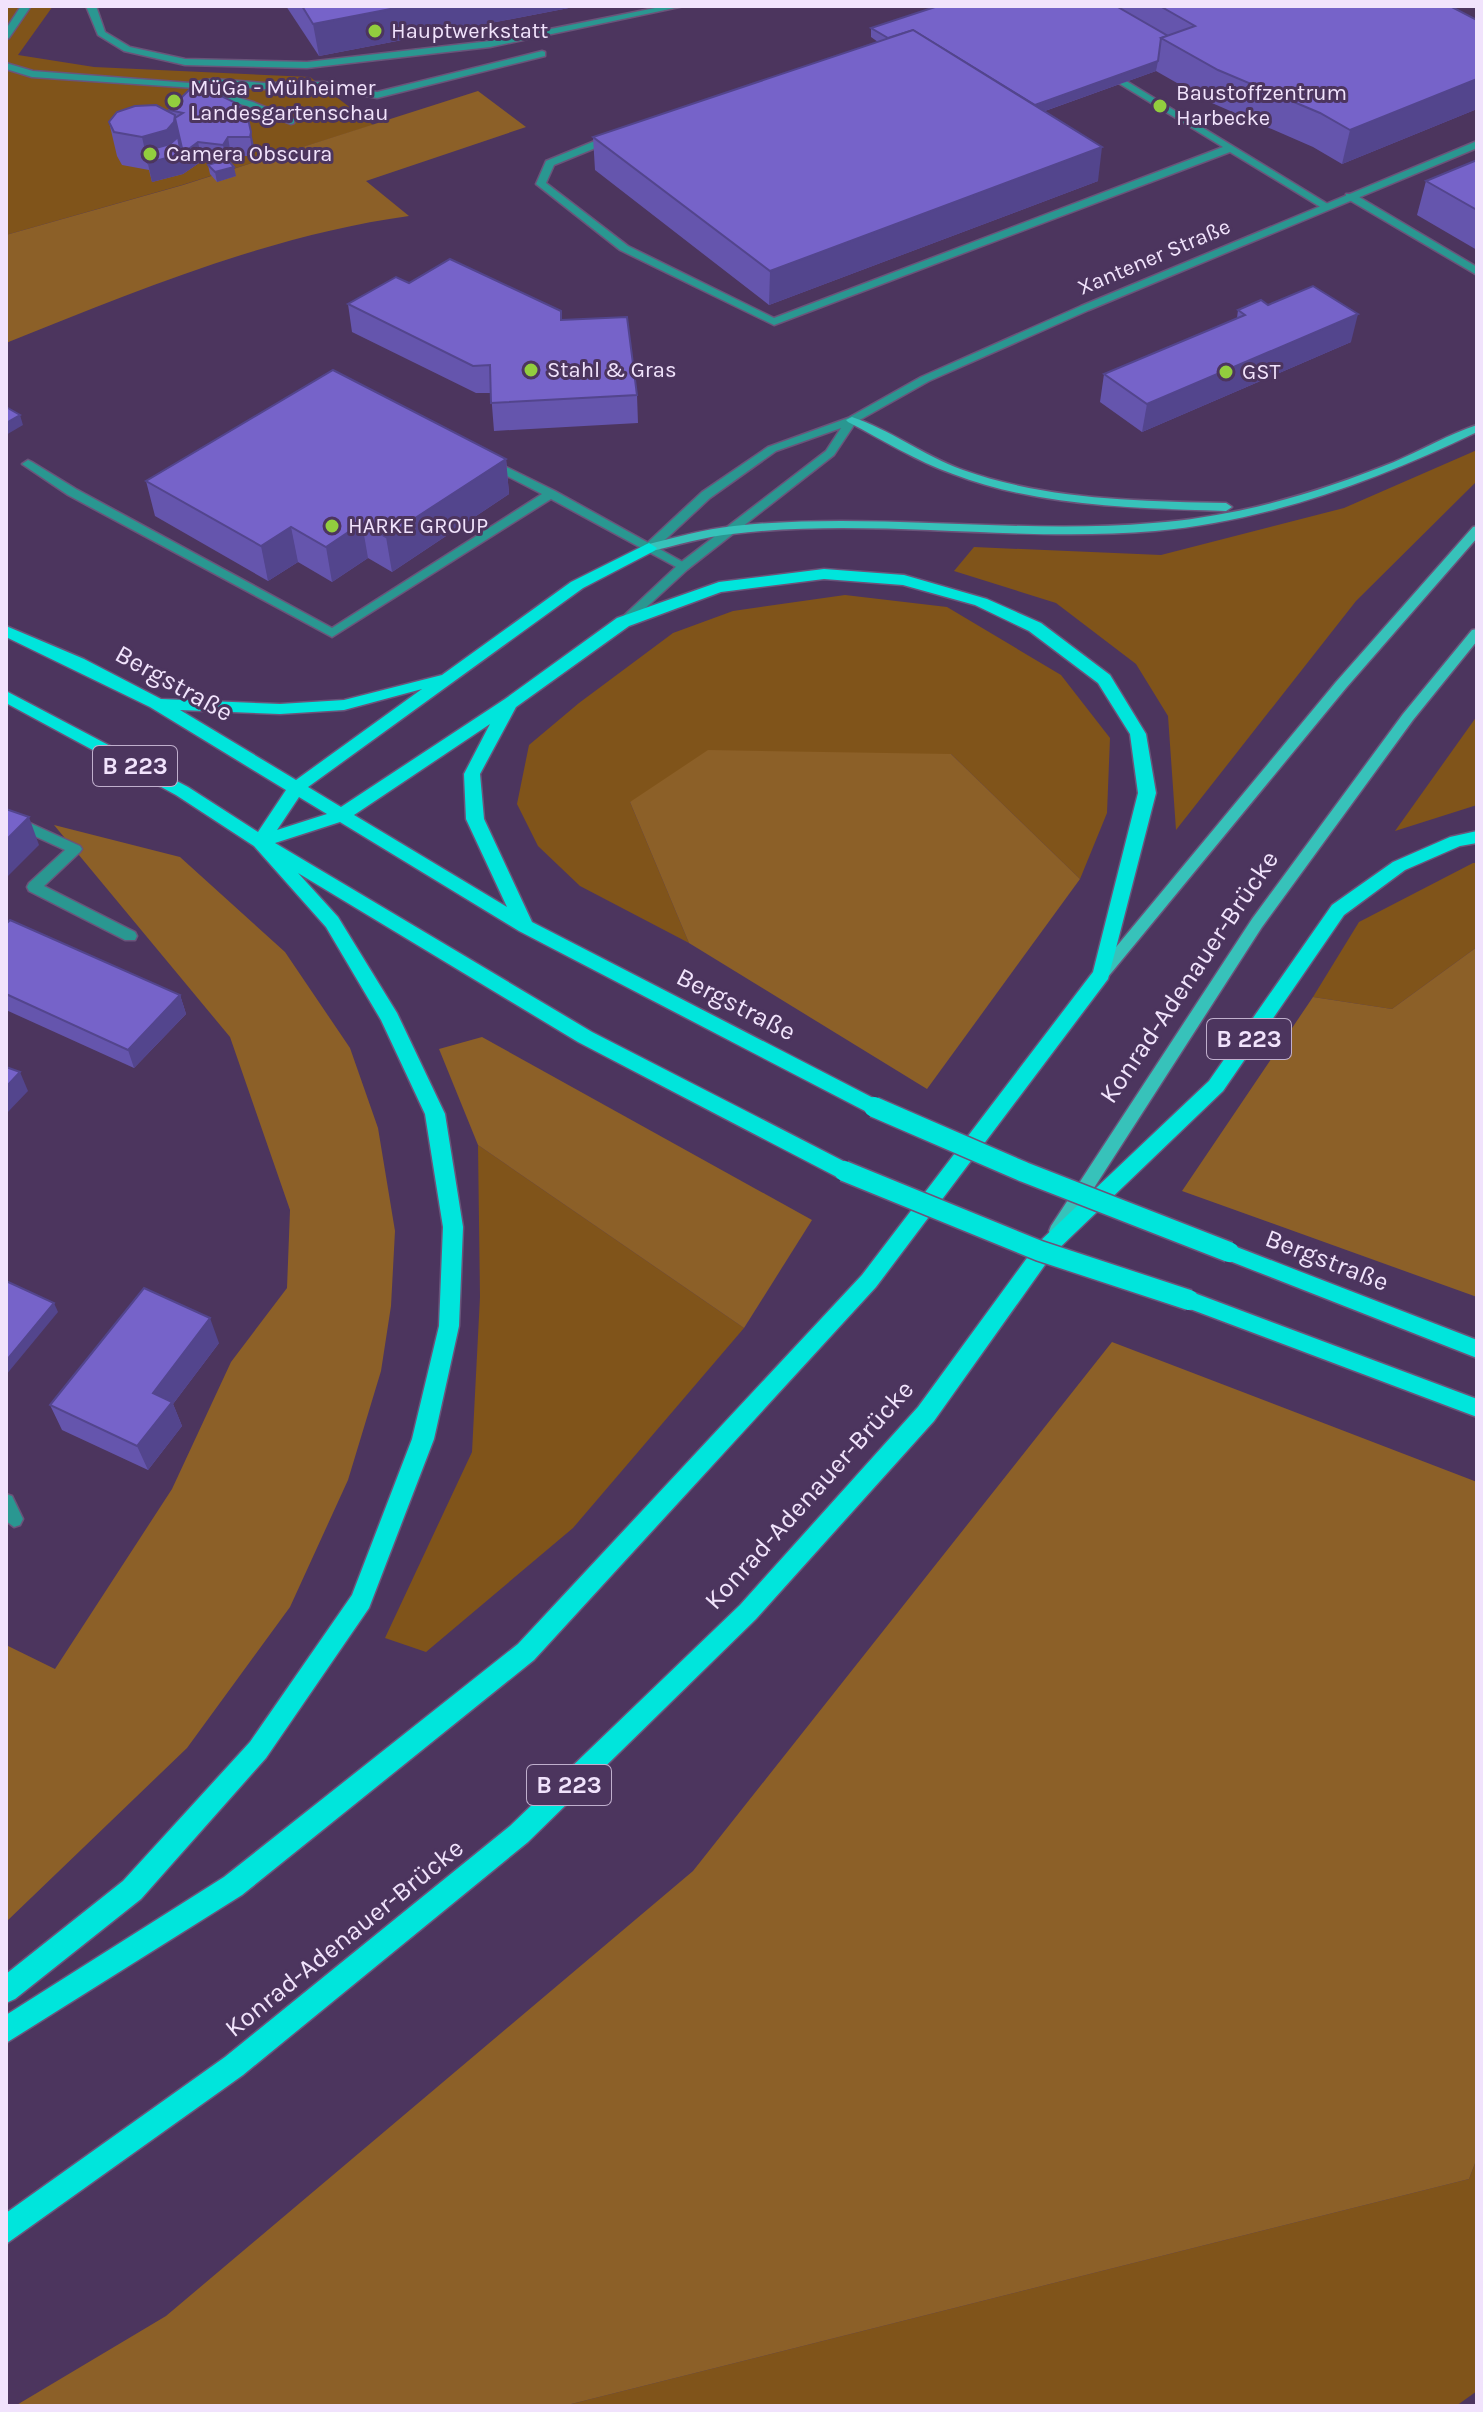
<svg xmlns="http://www.w3.org/2000/svg" width="1483" height="2412" viewBox="0 0 1483 2412" font-family="Karla,sans-serif">
<style>
.green{fill:#80541a}
.forest{fill:#8c6028}
.lines{fill:none;stroke-linecap:round;stroke-linejoin:round}
.lane-casing{stroke:#6a547a;stroke-width:3}
.street-casing{stroke:#6a547a;stroke-width:3}
.secondary-casing{stroke:#6a547a;stroke-width:3}
.primary-casing{stroke:#6a547a;stroke-width:3}
.lane{fill:#2a9791;fill-rule:evenodd}
.street{fill:#2a9791;fill-rule:evenodd}
.secondary{fill:#37c2ba;fill-rule:evenodd}
.primary{fill:#00e5dc;fill-rule:evenodd}
.primary-bridge-casing{stroke:#6a547a;stroke-width:23;stroke-linecap:butt}
.primary-bridge{stroke:#00e5dc;stroke-width:20}
.wall{fill:#6555ad}
.shaded-wall{fill:#53458d}
.building{fill:#7663c9;stroke:#53458d;stroke-width:2}
.poi-dot{fill:#92cd3e;stroke:#4c355e;stroke-width:3}
.labels{text-anchor:middle;dominant-baseline:central;stroke-width:6;stroke-linejoin:round;paint-order:stroke}
.far-poi-label{font-size:22px;fill:#f1e3fc;stroke:#4c355e;text-anchor:start}
.far-street-label{font-size:22px;fill:#f1e3fc;stroke:#4c355e}
.shield{fill:#4c355e;stroke:#c0afcd;stroke-width:2}
.shield-label{font-size:24px;font-weight:bold;fill:#f1e3fc}
.street-label{font-size:26px;fill:#f1e3fc;stroke:#4c355e}
</style>
<rect width="100%" height="100%" fill="#4c355e"/>
<g class="green">
<polygon points="6,6 53,6 18,55 94,67 310,77 373,125 182,185 6,235"/>
<polygon points="1477,450 1477,481 1356,601 1176,830 1168,716 1136,664 1056,603 954,571 974,547 1161,555 1344,508"/>
<polygon points="845,595 947,607 1061,675 1110,738 1107,813 1080,879 951,754 630,802 689,943 580,886 538,846 517,804 529,745 579,703 673,633 733,611"/>
<polygon points="1477,716 1477,805 1395,831"/>
<polygon points="1473,863 1477,863 1477,947 1392,1009 1313,997 1359,922"/>
<polygon points="478,1145 744,1328 573,1528 426,1652 385,1638 472,1452 480,1297"/>
<polygon points="1477,2158 1477,2391 1456,2406 563,2406 1469,2179"/>
</g>
<g class="forest">
<path d="M478,91L526,127L366,181L409,216C270,235 136,291 6,343V235L183,185Z"/>
<polygon points="708,750 951,754 1080,879 927,1089 689,943 630,802"/>
<polygon points="54,825 180,857 285,952 350,1048 378,1128 395,1231 391,1306 381,1371 348,1480 290,1607 187,1748 6,1922 6,1645 55,1669 172,1489 231,1362 287,1288 290,1210 230,1037"/>
<polygon points="1477,947 1477,1297 1182,1191 1313,997 1392,1009"/>
<polygon points="482,1037 812,1220 744,1328 478,1145 439,1049"/>
<polygon points="1112,1342 1477,1482 1477,2158 1469,2179 563,2406 15,2406 166,2316 693,1871"/>
</g>
<g class="lines">
<defs>
<g id="lane">
<polygon points="21,6 31,6 9,38 6,39 6,29"/>
<polygon points="86,6 96,6 105,32 130,47 185,59 307,62 490,41 665,6 684,6 490,47 307,68 185,65 124,51 98,35"/>
<polygon points="542,51 545,52 545,56 377,98 324,88 264,89 213,85 202,87 253,102 294,119 294,123 291,124 247,106 196,91 195,88 32,77 6,69 6,63 33,71 190,83 213,79 264,83 324,82 377,92"/>
<polygon points="1105,68 1331,206 1322,208 1230,152 774,325 620,250 536,184 546,161 607,136 615,136 615,140 554,165 546,183 628,246 774,318 1223,147 1102,73 1100,71"/>
<polygon points="1346,194 1354,194 1477,267 1477,275 1346,198"/>
<polygon points="488,458 555,491 690,566 688,569 680,569 551,499 332,637 68,495 22,464 28,460 32,462 76,489 332,628 542,494 484,464 484,460"/>
<polygon points="6,812 80,846 82,849 80,852 44,886 135,932 137,936 135,940 125,940 29,891 27,887 29,883 65,850 6,823"/>
</g>
<g id="street">
<polygon points="1477,141 1477,148 1089,310 929,381 856,422 834,455 688,569 627,625 623,626 617,622 680,563 826,451 841,428 776,451 710,498 653,551 645,551 645,545 702,492 768,447 848,418 921,377 1081,306"/>
<polygon points="6,1494 12,1496 23,1519 20,1525 14,1527 6,1521"/>
</g>
<g id="secondary">
<path d="M852,417C889,429 924,456 963,470C1047,500 1138,501 1226,503L1232,507L1226,511C1135,508 1039,507 953,474C916,461 883,440 848,422L846,420Z"/>
<path d="M1477,425V432C1375,481 1268,521 1155,531C1014,543 872,517 732,534C704,537 676,545 649,552L643,548L645,545C674,538 704,529 734,526C873,511 1014,535 1153,523C1237,517 1317,493 1394,462C1422,450 1449,434 1477,425Z"/>
<polygon points="1477,526 1477,538 1346,688 1107,978 1097,978 1095,974 1097,970 1336,682 1473,527"/>
<polygon points="1477,629 1477,641 1413,720 1262,927 1063,1236 1051,1236 1049,1231 1051,1226 1252,919 1403,714 1472,630"/>
</g>
<g id="primary">
<path d="M649,543L657,548L654,551L583,588L308,787L341,807L505,699L617,618L719,582L824,569L904,575L987,599L1041,623L1110,675L1146,734L1156,793L1108,979L876,1287L534,1660L242,1895L6,2043V2015L224,1877L518,1644L862,1275L1093,972L1138,793L1130,734L1098,683L1029,631L975,605L903,585L824,579L721,592L629,626L516,707L480,774L484,819L532,922L881,1102L884,1107L881,1112H867L519,931L340,822L275,843L592,1032L851,1165L854,1171L851,1177H837L578,1042L298,873L338,917L397,1013L445,1114L463,1227L459,1326L434,1439L369,1608L266,1758L141,1899L15,1999L6,2003V1974L123,1881L250,1742L352,1595L412,1439L439,1326L443,1227L425,1114L381,1020L326,927L254,846L176,795L6,703V691L188,787L258,832L286,790L150,707L6,637V626L84,659L161,699L280,704L344,700L442,675L571,582ZM422,689L296,780L180,710L280,714L344,710ZM490,724L464,774L466,819L507,907L354,815ZM299,797L327,814L277,830Z"/>
<polygon points="1477,831 1477,843 1460,846 1405,870 1344,915 1223,1091 1052,1255 934,1421 756,1619 528,1842 243,2075 6,2244 6,2213 225,2057 510,1826 740,1605 918,1407 1038,1243 1209,1081 1332,905 1393,862 1450,837"/>
<polygon points="1229,1244 1477,1340 1477,1358 1222,1258 1219,1252 1222,1246"/>
<polygon points="1189,1291 1477,1399 1477,1417 1182,1306 1179,1300 1182,1294"/>
</g>
</defs>
<use href="#lane" class="lane-casing"/>
<use href="#street" class="street-casing"/>
<use href="#secondary" class="secondary-casing"/>
<use href="#primary" class="primary-casing"/>
<use href="#lane" class="lane"/>
<use href="#street" class="street"/>
<use href="#secondary" class="secondary"/>
<use href="#primary" class="primary"/>
<defs>
<g id="primary-bridge">
<polyline points="874,1107 1024,1172 1229,1252"/>
<polyline points="844,1171 1040,1251 1189,1300"/>
</g>
</defs>
<use href="#primary-bridge" class="primary-bridge-casing"/>
<use href="#primary-bridge" class="primary-bridge"/>
</g>
<g class="wall">
<polygon points="286,6 579,6 319,56"/>
<polygon points="938,6 1450,6 1477,20 1477,109 1342,164 1313,147 1212,103 1156,71 1045,111 1098,181 769,305 595,170 593,137 878,42 871,37 871,28"/>
<polygon points="240,105 255,151 253,156 231,156 229,161 236,176 217,182 210,174 208,165 215,163 202,161 183,174 152,182 149,170 122,165 117,156 109,122 169,112 169,110"/>
<polygon points="1477,160 1477,250 1417,215 1426,181"/>
<polygon points="409,283 562,320 637,395 638,423 494,431 491,393 476,393 352,332 348,304"/>
<polygon points="1268,305 1351,342 1142,432 1100,402 1104,374 1237,318 1238,310"/>
<polygon points="506,459 509,494 392,572 368,558 332,582 298,562 268,581 155,516 146,481"/>
<polygon points="6,924 180,995 186,1014 134,1068 6,1010"/>
<polygon points="219,1343 173,1404 182,1426 148,1470 62,1430 50,1405"/>
</g>
<g class="shaded-wall">
<polygon points="406,6 579,6 319,56 313,24"/>
<polygon points="1158,61 1156,71 1011,123 1012,114"/>
<polygon points="1477,79 1477,109 1342,164 1350,130"/>
<polygon points="175,115 182,148 198,142 202,161 183,174 152,182 142,137"/>
<polygon points="251,132 255,151 253,156 250,137"/>
<polygon points="228,137 231,156 227,164 223,145"/>
<polygon points="1102,147 1098,181 769,305 770,271"/>
<polygon points="234,167 236,176 217,182 215,172"/>
<polygon points="1358,314 1351,342 1142,432 1147,404"/>
<polygon points="20,415 23,425 6,435 6,423"/>
<polygon points="506,459 509,494 392,572 386,537"/>
<polygon points="362,523 368,558 332,582 326,547"/>
<polygon points="291,527 298,562 268,581 261,546"/>
<polygon points="29,817 39,845 6,878 6,840"/>
<polygon points="180,995 186,1014 134,1068 128,1050"/>
<polygon points="20,1072 28,1091 6,1114 6,1087"/>
<polygon points="54,1303 58,1312 6,1375 6,1361"/>
<polygon points="210,1318 219,1343 173,1404 182,1426 148,1470 137,1446 153,1393"/>
</g>
<g class="building">
<polygon points="302,6 406,6 313,24"/>
<polygon points="938,6 1116,6 1168,36 1161,38 1158,61 1035,105 913,30 888,38 871,28"/>
<polygon points="1160,6 1450,6 1477,20 1477,79 1350,130 1320,113 1218,70 1161,38 1195,26"/>
<polygon points="913,30 1102,147 770,271 593,137"/>
<polygon points="192,87 211,91 240,105 247,114 251,132 250,137 228,137 223,145 198,142 182,154 182,148 175,118 183,113 169,110"/>
<polygon points="156,105 175,115 174,122 167,130 142,137 114,132 109,122 117,112 135,106"/>
<polygon points="178,137 181,154 148,163 145,151 170,144"/>
<polygon points="227,159 234,167 215,172 208,165"/>
<polygon points="1477,160 1477,210 1426,181"/>
<polygon points="450,259 561,311 561,320 627,317 637,395 491,403 490,365 473,366 348,304 396,277 409,283"/>
<polygon points="1313,286 1358,314 1147,404 1104,374 1245,315 1238,310 1261,300 1268,305"/>
<polygon points="333,370 506,459 386,537 362,523 326,547 291,527 261,546 146,481"/>
<polygon points="6,407 20,415 6,423"/>
<polygon points="6,809 29,817 6,840"/>
<polygon points="10,920 180,995 128,1050 6,994 6,924"/>
<polygon points="6,1067 20,1072 6,1087"/>
<polygon points="6,1281 54,1303 6,1361"/>
<polygon points="144,1288 210,1318 153,1393 172,1402 137,1446 50,1405"/>
</g>
<g class="poi-dot">
<circle cx="375" cy="31" r="8"/>
<circle cx="174" cy="101" r="8"/>
<circle cx="1160" cy="106" r="8"/>
<circle cx="150" cy="154" r="8"/>
<circle cx="531" cy="370" r="8"/>
<circle cx="1226" cy="372" r="8"/>
<circle cx="332" cy="526" r="8"/>
</g>
<g class="labels">
<g class="far-poi-label">
<text x="391" y="31">Hauptwerkstatt</text>
<text x="190" y="88">MüGa - Mülheimer<tspan x="190" dy="25">Landesgartenschau</tspan></text>
<text x="1176" y="93">Baustoffzentrum<tspan x="1176" dy="25">Harbecke</tspan></text>
<text x="166" y="154">Camera Obscura</text>
<text x="547" y="370">Stahl &amp; Gras</text>
<text x="1242" y="372">GST</text>
<text x="348" y="526">HARKE GROUP</text>
</g>
<g class="far-street-label">
<text transform="translate(1154 257) rotate(-23)">Xantener Straße</text>
</g>
<g class="shield">
<rect x="93" y="746" width="84" height="40" rx="6"/>
<rect x="1207" y="1019" width="84" height="40" rx="6"/>
<rect x="527" y="1765" width="84" height="40" rx="6"/>
</g>
<g class="shield-label">
<text x="135" y="766">B 223</text>
<text x="1249" y="1039">B 223</text>
<text x="569" y="1785">B 223</text>
</g>
<g class="street-label">
<text transform="translate(174 683) rotate(29)">Bergstraße</text>
<text transform="translate(1189 977) rotate(-56)">Konrad-Adenauer-Brücke</text>
<text transform="translate(736 1004) rotate(27)">Bergstraße</text>
<text transform="translate(1327 1260) rotate(21)">Bergstraße</text>
<text transform="translate(809 1495) rotate(-48)">Konrad-Adenauer-Brücke</text>
<text transform="translate(344 1938) rotate(-39)">Konrad-Adenauer-Brücke</text>
</g>
</g>
<rect width="1483" height="2412" fill="none" stroke="#f1e3fc" stroke-width="16"/>
</svg>
